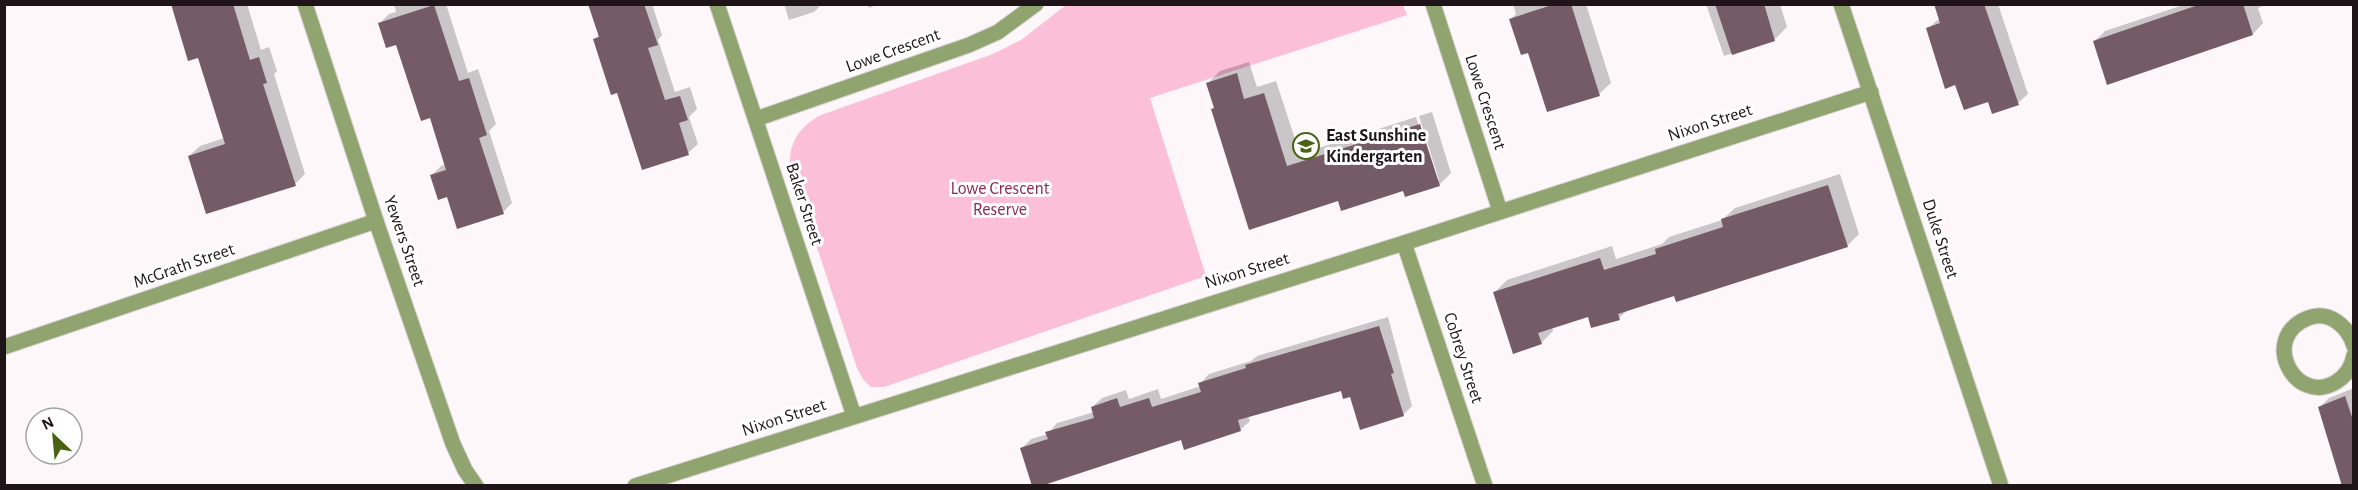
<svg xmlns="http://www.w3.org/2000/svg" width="2358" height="490" viewBox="0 0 2358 490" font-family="'Alegreya Sans',sans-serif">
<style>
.green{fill:#fcbfd8}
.shadow{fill:#0003}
.building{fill:#755b65}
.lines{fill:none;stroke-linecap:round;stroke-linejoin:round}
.minor-casing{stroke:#d9d3d5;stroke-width:17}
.minor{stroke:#8fa46f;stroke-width:15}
.labels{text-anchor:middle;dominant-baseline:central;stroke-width:6;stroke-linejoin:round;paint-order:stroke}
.street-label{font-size:18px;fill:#1f1519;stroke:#fff}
.poi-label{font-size:18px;font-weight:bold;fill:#1f1519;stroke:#fff;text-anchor:start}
.park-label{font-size:18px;fill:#8c295c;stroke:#fff}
</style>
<rect width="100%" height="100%" fill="#fdf7f9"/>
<path class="green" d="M1403,5L1407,15L1150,98L1206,276L884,387H871L863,379L857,368L790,166C789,142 800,126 821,115L993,54L1021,40L1066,5Z"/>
<g class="shadow">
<polygon points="172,4 247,4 261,50 269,47 277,71 274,74 305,174 295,184 189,156 200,146 224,138 199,56"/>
<polygon points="394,4 446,4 468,73 478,69 496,124 489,131 512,203 503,212 448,195 432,175 441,166 446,164 431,116 397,43 380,23 389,14 396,12"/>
<polygon points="590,4 652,4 662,35 658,40 675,92 690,87 697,109 689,117 698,144 688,153 618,91 595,39 600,34"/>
<polygon points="784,4 822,4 814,12 789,20"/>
<polygon points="868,4 879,4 869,8"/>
<polygon points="1513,4 1586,4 1611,83 1599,94 1529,51 1511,19 1516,14"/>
<polygon points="1706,4 1780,4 1787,27 1775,39 1724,56"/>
<polygon points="1935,4 1998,4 2028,94 2018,103 1993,112 1989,100 1956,83 1927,29 1940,18"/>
<polygon points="2267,4 2258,8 2263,23 2253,34 2095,41 2105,31 2183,5"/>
<polygon points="1249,62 1257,87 1276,81 1300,154 1416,117 1436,180 1439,180 1419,116 1432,112 1451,173 1439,185 1339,200 1250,228 1208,83 1220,71"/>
<polygon points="1840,174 1859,234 1847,246 1629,309 1619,318 1589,315 1552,327 1553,331 1541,343 1495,292 1507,280 1612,246 1616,259 1662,244 1669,237 1722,220 1735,208"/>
<polygon points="1388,317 1412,406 1403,415 1342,389 1248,416 1250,421 1240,430 1182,438 1022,448 1031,439 1048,434 1057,423 1094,412 1092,407 1102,398 1126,390 1129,399 1158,389 1161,399 1201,386 1200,384 1209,374 1251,361 1257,356"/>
<polygon points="2354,388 2354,462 2320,407 2329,398"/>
</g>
<g class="building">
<polygon points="171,4 233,4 250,60 259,57 267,83 263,84 296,186 206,214 188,156 225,144 198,58 188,61"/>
<polygon points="588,4 644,4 658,45 648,48 665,100 680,96 688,120 679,123 689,155 642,170 617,93 611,95 593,39 599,37"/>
<polygon points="1555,4 1571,4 1600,96 1547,112 1528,53 1521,55 1509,19"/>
<polygon points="1715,4 1764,4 1775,41 1732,55"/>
<polygon points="1934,4 1984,4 2019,105 1992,114 1988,102 1964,110 1955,85 1945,89 1926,28 1940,23"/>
<polygon points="2201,4 2243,4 2253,35 2107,85 2093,41"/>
<polygon points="434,5 459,81 469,78 487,135 479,138 504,214 457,229 447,197 438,200 430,175 446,170 430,118 421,121 396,45 386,48 378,23"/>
<polygon points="1237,73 1244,99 1264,93 1287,166 1420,124 1440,186 1405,197 1403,191 1341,211 1338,201 1249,230 1211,109 1214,108 1206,83"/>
<polygon points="1828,185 1848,247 1676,302 1674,296 1618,314 1620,320 1591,328 1588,317 1538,333 1542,344 1513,354 1493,292 1600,258 1604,270 1656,254 1655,249 1723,227 1721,219"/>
<polygon points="1379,326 1394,373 1391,374 1404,416 1360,430 1350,397 1343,399 1341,391 1238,420 1241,431 1184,450 1181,440 1041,486 1032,486 1020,448 1048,439 1045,432 1094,418 1091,407 1117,398 1120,407 1149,398 1152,407 1201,392 1198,383 1246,368 1245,365"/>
<polygon points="2345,396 2354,423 2354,486 2342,486 2318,407"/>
</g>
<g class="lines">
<defs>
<g id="minor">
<polyline points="305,4 376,221 453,444 465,470 476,486"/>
<polyline points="717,4 854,416"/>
<polyline points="1433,4 1500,211"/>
<polyline points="1841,4 2001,486"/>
<polyline points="756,119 969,45 998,32 1036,4"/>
<polyline points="1404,243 1485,486"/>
<path d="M2354,346C2348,326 2329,310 2308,318C2258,338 2296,407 2336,382C2346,376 2352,367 2354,355"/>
<polyline points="4,347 376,221"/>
<polyline points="635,486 1404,243 1871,92"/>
</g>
</defs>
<use href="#minor" class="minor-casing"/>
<use href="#minor" class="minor"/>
</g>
<defs>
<symbol id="school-ring" viewBox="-11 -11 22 22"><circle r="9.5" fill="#fff" stroke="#4a6313" stroke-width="1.5"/><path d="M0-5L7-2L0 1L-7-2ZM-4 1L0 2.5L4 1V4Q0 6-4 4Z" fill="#4a6313"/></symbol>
</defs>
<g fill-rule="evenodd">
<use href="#school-ring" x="1291" y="131" width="30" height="30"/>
</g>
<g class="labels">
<g class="street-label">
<text transform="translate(893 51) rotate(-20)">Lowe Crescent</text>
<text transform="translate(1485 102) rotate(72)">Lowe Crescent</text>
<text transform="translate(1710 123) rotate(-18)">Nixon Street</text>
<text transform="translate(804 204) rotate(72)">Baker Street</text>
<text transform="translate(1940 239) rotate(72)">Duke Street</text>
<text transform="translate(404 241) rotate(71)">Yewers Street</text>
<text transform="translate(184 266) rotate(-19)">McGrath Street</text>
<text transform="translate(1247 271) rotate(-17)">Nixon Street</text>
<text transform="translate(1463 358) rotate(72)">Cobrey Street</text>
<text transform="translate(784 418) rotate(-18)">Nixon Street</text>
</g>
<g class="poi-label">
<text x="1326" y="136">East Sunshine<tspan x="1326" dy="21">Kindergarten</tspan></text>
</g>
<g class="park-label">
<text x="1000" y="189">Lowe Crescent<tspan x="1000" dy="21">Reserve</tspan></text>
</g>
</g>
<rect width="2358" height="490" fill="none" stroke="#1f1519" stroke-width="12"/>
<g transform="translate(54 436) rotate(334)"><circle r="28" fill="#ffffff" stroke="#a5a1a3" stroke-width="1.5"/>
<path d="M0-4.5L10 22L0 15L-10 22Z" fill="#4a6313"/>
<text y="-9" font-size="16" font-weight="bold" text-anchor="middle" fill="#1f1519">N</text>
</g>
</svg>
